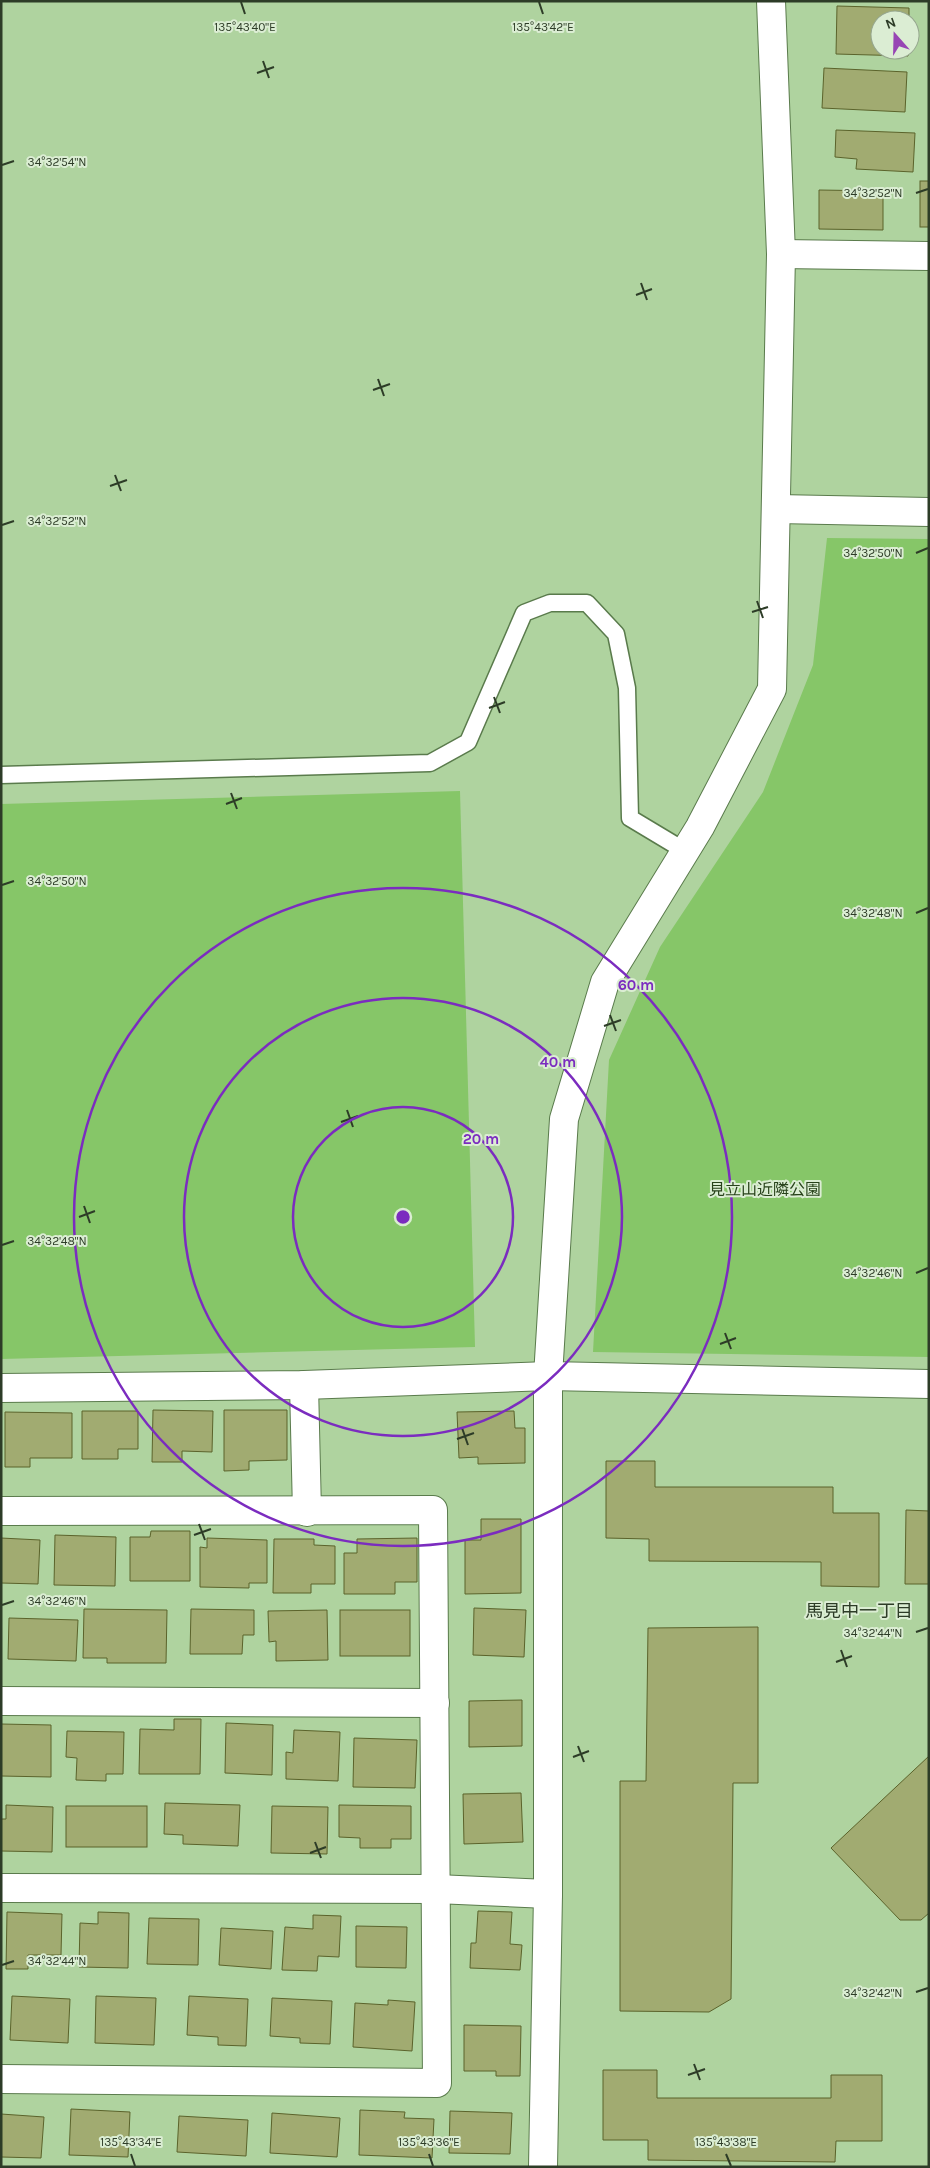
<svg xmlns="http://www.w3.org/2000/svg" width="930" height="2168" viewBox="0 0 930 2168" font-family="Karla,'Noto Sans JP',sans-serif">
<style>
.green{fill:#86c668}
.building{fill:#a1ab71;stroke:#5b632b}
.lines{fill:none;stroke-linecap:round;stroke-linejoin:round}
.lane-casing{stroke:#5a7b4c;stroke-width:19}
.street-casing{stroke:#5a7b4c;stroke-width:30}
.lane{stroke:#fff;stroke-width:16}
.street{stroke:#fff;stroke-width:28}
.ticks{fill:none;stroke:#2d3c27;stroke-width:2}
.ring{fill:none;stroke:#7b2cbf;stroke-width:2.5}
.labels{text-anchor:middle;dominant-baseline:central;stroke-width:4;stroke-linejoin:round;paint-order:stroke}
.park-label{font-size:16px;fill:#28431b;stroke:#dbedd3}
.neighbourhood-label{font-size:18px;fill:#2d3c27;stroke:#dbedd3}
.ticks-label{font-size:12px;text-anchor:middle;fill:#2d3c27;stroke:#dbedd3;stroke-width:4;stroke-linejoin:round;paint-order:stroke}
.centre{fill:#7b2cbf;stroke:#dbedd3;stroke-width:2.5}
.ring-label{font-size:15px;text-anchor:middle;font-weight:bold;fill:#7b2cbf;stroke:#dbedd3;stroke-width:4;stroke-linejoin:round;paint-order:stroke}
</style>
<rect width="100%" height="100%" fill="#afd39f"/>
<g class="green">
<polygon points="827,538 929,539 929,1357 593,1352 609,1060 660,947 763,792 813,665"/>
<polygon points="460,791 475,1347 1,1359 1,804"/>
</g>
<g class="building">
<polygon points="837,6 909,8 909,20 880,20 880,50 908,50 908,56 836,54"/>
<polygon points="824,68 907,72 905,112 822,108"/>
<polygon points="836,130 915,133 913,172 856,169 857,159 835,157"/>
<rect x="920" y="181" width="9" height="46"/>
<polygon points="819,190 883,191 883,230 819,229"/>
<polygon points="153,1410 213,1411 212,1452 182,1451 182,1462 152,1462"/>
<polygon points="224,1410 287,1410 287,1460 249,1461 249,1470 224,1471"/>
<polygon points="82,1411 138,1411 138,1449 118,1449 118,1459 82,1459"/>
<polygon points="514,1411 515,1428 525,1428 525,1463 478,1464 478,1457 459,1458 457,1412"/>
<polygon points="5,1412 72,1413 72,1458 30,1458 30,1467 5,1467"/>
<polygon points="606,1461 655,1461 655,1487 833,1487 833,1513 879,1513 879,1587 821,1586 821,1562 649,1561 649,1539 606,1538"/>
<polygon points="906,1510 929,1511 929,1584 905,1584"/>
<polygon points="481,1519 521,1519 521,1593 465,1594 465,1540 481,1540"/>
<polygon points="151,1531 190,1531 190,1581 130,1581 130,1537 150,1537"/>
<polygon points="55,1535 116,1537 115,1586 54,1585"/>
<polygon points="1,1538 40,1540 38,1584 1,1583"/>
<polygon points="207,1538 267,1540 267,1583 249,1583 249,1588 200,1587 200,1547 207,1548"/>
<polygon points="417,1538 417,1582 395,1582 395,1594 344,1594 344,1553 357,1553 357,1539"/>
<polygon points="274,1539 314,1539 314,1545 335,1546 335,1584 311,1584 311,1593 273,1593"/>
<polygon points="474,1608 526,1610 524,1657 473,1655"/>
<polygon points="84,1609 167,1610 166,1663 107,1663 107,1658 83,1658"/>
<polygon points="191,1609 254,1610 254,1635 243,1635 242,1654 190,1654"/>
<polygon points="327,1610 328,1660 276,1661 276,1641 269,1642 268,1611"/>
<rect x="340" y="1610" width="70" height="46"/>
<polygon points="9,1618 78,1620 76,1661 8,1659"/>
<polygon points="758,1627 758,1783 733,1783 731,1999 709,2012 620,2011 620,1781 646,1781 648,1628"/>
<polygon points="522,1700 522,1746 469,1747 469,1701"/>
<polygon points="174,1719 201,1719 200,1774 139,1774 140,1729 174,1730"/>
<polygon points="226,1723 273,1725 272,1775 225,1773"/>
<polygon points="1,1724 51,1725 51,1777 1,1776"/>
<polygon points="294,1730 340,1732 338,1781 286,1779 286,1752 293,1753"/>
<polygon points="67,1731 124,1732 123,1774 106,1774 106,1781 76,1780 77,1758 66,1757"/>
<polygon points="354,1738 417,1740 415,1788 353,1787"/>
<polygon points="929,1756 929,1913 921,1920 900,1920 831,1848"/>
<polygon points="521,1793 523,1842 464,1844 463,1794"/>
<polygon points="165,1803 240,1805 238,1846 183,1844 183,1835 164,1834"/>
<polygon points="6,1805 53,1807 52,1852 1,1851 1,1819 6,1819"/>
<polygon points="339,1805 411,1806 411,1839 391,1839 391,1848 360,1848 360,1838 339,1837"/>
<rect x="66" y="1806" width="81" height="41"/>
<polygon points="272,1806 328,1807 327,1854 271,1853"/>
<polygon points="478,1911 512,1912 510,1944 522,1945 520,1970 470,1968 471,1943 476,1943"/>
<polygon points="7,1912 62,1914 61,1955 28,1955 28,1969 6,1969"/>
<polygon points="98,1912 129,1913 128,1968 79,1967 80,1923 98,1924"/>
<polygon points="313,1915 341,1916 339,1957 318,1956 317,1971 282,1970 285,1927 313,1929"/>
<polygon points="149,1918 199,1919 198,1965 147,1964"/>
<polygon points="356,1926 407,1927 406,1968 356,1967"/>
<polygon points="221,1928 273,1931 271,1969 219,1965"/>
<polygon points="12,1996 70,1999 68,2043 10,2040"/>
<polygon points="96,1996 156,1998 154,2045 95,2043"/>
<polygon points="189,1996 248,1999 246,2046 218,2045 218,2037 187,2035"/>
<polygon points="272,1998 332,2001 330,2044 300,2043 300,2038 270,2036"/>
<polygon points="388,2000 415,2002 412,2051 353,2047 355,2003 388,2005"/>
<polygon points="464,2025 521,2026 520,2076 496,2076 496,2071 464,2071"/>
<polygon points="603,2070 657,2070 657,2098 831,2098 831,2075 882,2075 882,2141 836,2141 835,2162 648,2160 648,2140 603,2140"/>
<polygon points="71,2109 130,2112 128,2157 69,2155"/>
<polygon points="360,2110 405,2112 404,2118 434,2119 432,2158 359,2155"/>
<polygon points="450,2111 512,2113 510,2154 449,2153"/>
<polygon points="272,2113 340,2118 337,2157 270,2153"/>
<polygon points="1,2114 44,2117 41,2158 1,2157"/>
<polygon points="179,2116 248,2120 246,2156 177,2152"/>
</g>
<g class="lines">
<defs>
<polyline id="lane" points="1,775 430,763 468,742 524,613 550,603 587,603 616,634 627,688 630,818 685,851"/>
<g id="street">
<polyline points="781,254 929,256"/>
<polyline points="777,509 929,512"/>
<polyline points="304,1385 307,1512"/>
<polyline points="1,1388 304,1385 548,1376 929,1384"/>
<polyline points="1,1511 433,1510 437,2083 1,2079"/>
<polyline points="1,1701 435,1703"/>
<polyline points="1,1888 436,1889 548,1894"/>
<polyline points="543,2167 548,1894 548,1376 564,1119 605,982 700,827 772,689 781,254 771,1"/>
</g>
</defs>
<use href="#lane" class="lane-casing"/>
<use href="#street" class="street-casing"/>
<use href="#lane" class="lane"/>
<use href="#street" class="street"/>
</g>
<path class="ticks" d="M241,2L245,14M539,2L543,14M263,61L269,78M257,73L274,67M2,165L14,161M916,193L928,189M641,283L647,300M636,295L652,289M378,379L384,396M373,390L390,384M115,475L121,491M110,486L127,480M2,525L14,521M916,553L928,548M757,601L763,618M752,612L768,607M494,697L500,713M489,708L505,702M231,793L237,809M226,804L242,798M2,885L14,881M916,913L928,908M610,1015L616,1031M604,1026L621,1020M347,1110L353,1127M341,1122L358,1116M84,1206L90,1223M79,1217L95,1211M2,1245L14,1241M916,1273L928,1268M725,1333L731,1349M720,1344L736,1338M462,1428L468,1445M457,1439L474,1433M199,1524L205,1540M194,1535L211,1529M2,1605L14,1601M916,1632L928,1628M841,1650L847,1667M836,1662L852,1656M578,1746L584,1762M573,1757L589,1751M315,1842L321,1858M310,1853L326,1847M2,1965L14,1961M916,1992L928,1988M694,2064L700,2080M688,2075L705,2069M131,2154L135,2166M429,2154L433,2166M726,2154L731,2166"/>
<g class="ring">
<circle cx="403" cy="1217" r="110"/>
<circle cx="403" cy="1217" r="219"/>
<circle cx="403" cy="1217" r="329"/>
</g>
<g class="labels">
<g class="park-label">
<text x="765" y="1189">見立山近隣公園</text>
</g>
<g class="neighbourhood-label">
<text x="859" y="1611">馬見中一丁目</text>
</g>
</g>
<g class="ticks-label">
<text x="245" y="31">135°43'40"E</text>
<text x="543" y="31">135°43'42"E</text>
<text x="57" y="166">34°32'54"N</text>
<text x="873" y="197">34°32'52"N</text>
<text x="57" y="525">34°32'52"N</text>
<text x="873" y="557">34°32'50"N</text>
<text x="57" y="885">34°32'50"N</text>
<text x="873" y="917">34°32'48"N</text>
<text x="57" y="1245">34°32'48"N</text>
<text x="873" y="1277">34°32'46"N</text>
<text x="57" y="1605">34°32'46"N</text>
<text x="873" y="1637">34°32'44"N</text>
<text x="57" y="1965">34°32'44"N</text>
<text x="873" y="1997">34°32'42"N</text>
<text x="131" y="2146">135°43'34"E</text>
<text x="429" y="2146">135°43'36"E</text>
<text x="726" y="2146">135°43'38"E</text>
</g>
<circle cx="403" cy="1217" r="8" class="centre"/>
<g class="ring-label">
<text x="636" y="990">60 m</text>
<text x="558" y="1067">40 m</text>
<text x="481" y="1144">20 m</text>
</g>
<rect width="930" height="2168" fill="none" stroke="#2d3c27" stroke-width="5"/>
<g transform="translate(895 35) rotate(340)"><circle r="24" fill="#dbedd3" stroke="#95a68e"/>
<path d="M0-4L9 19L0 12L-9 19Z" fill="#9745b4"/>
<text y="-8" font-size="14" font-weight="bold" text-anchor="middle" fill="#2d3c27">N</text>
</g>
</svg>
